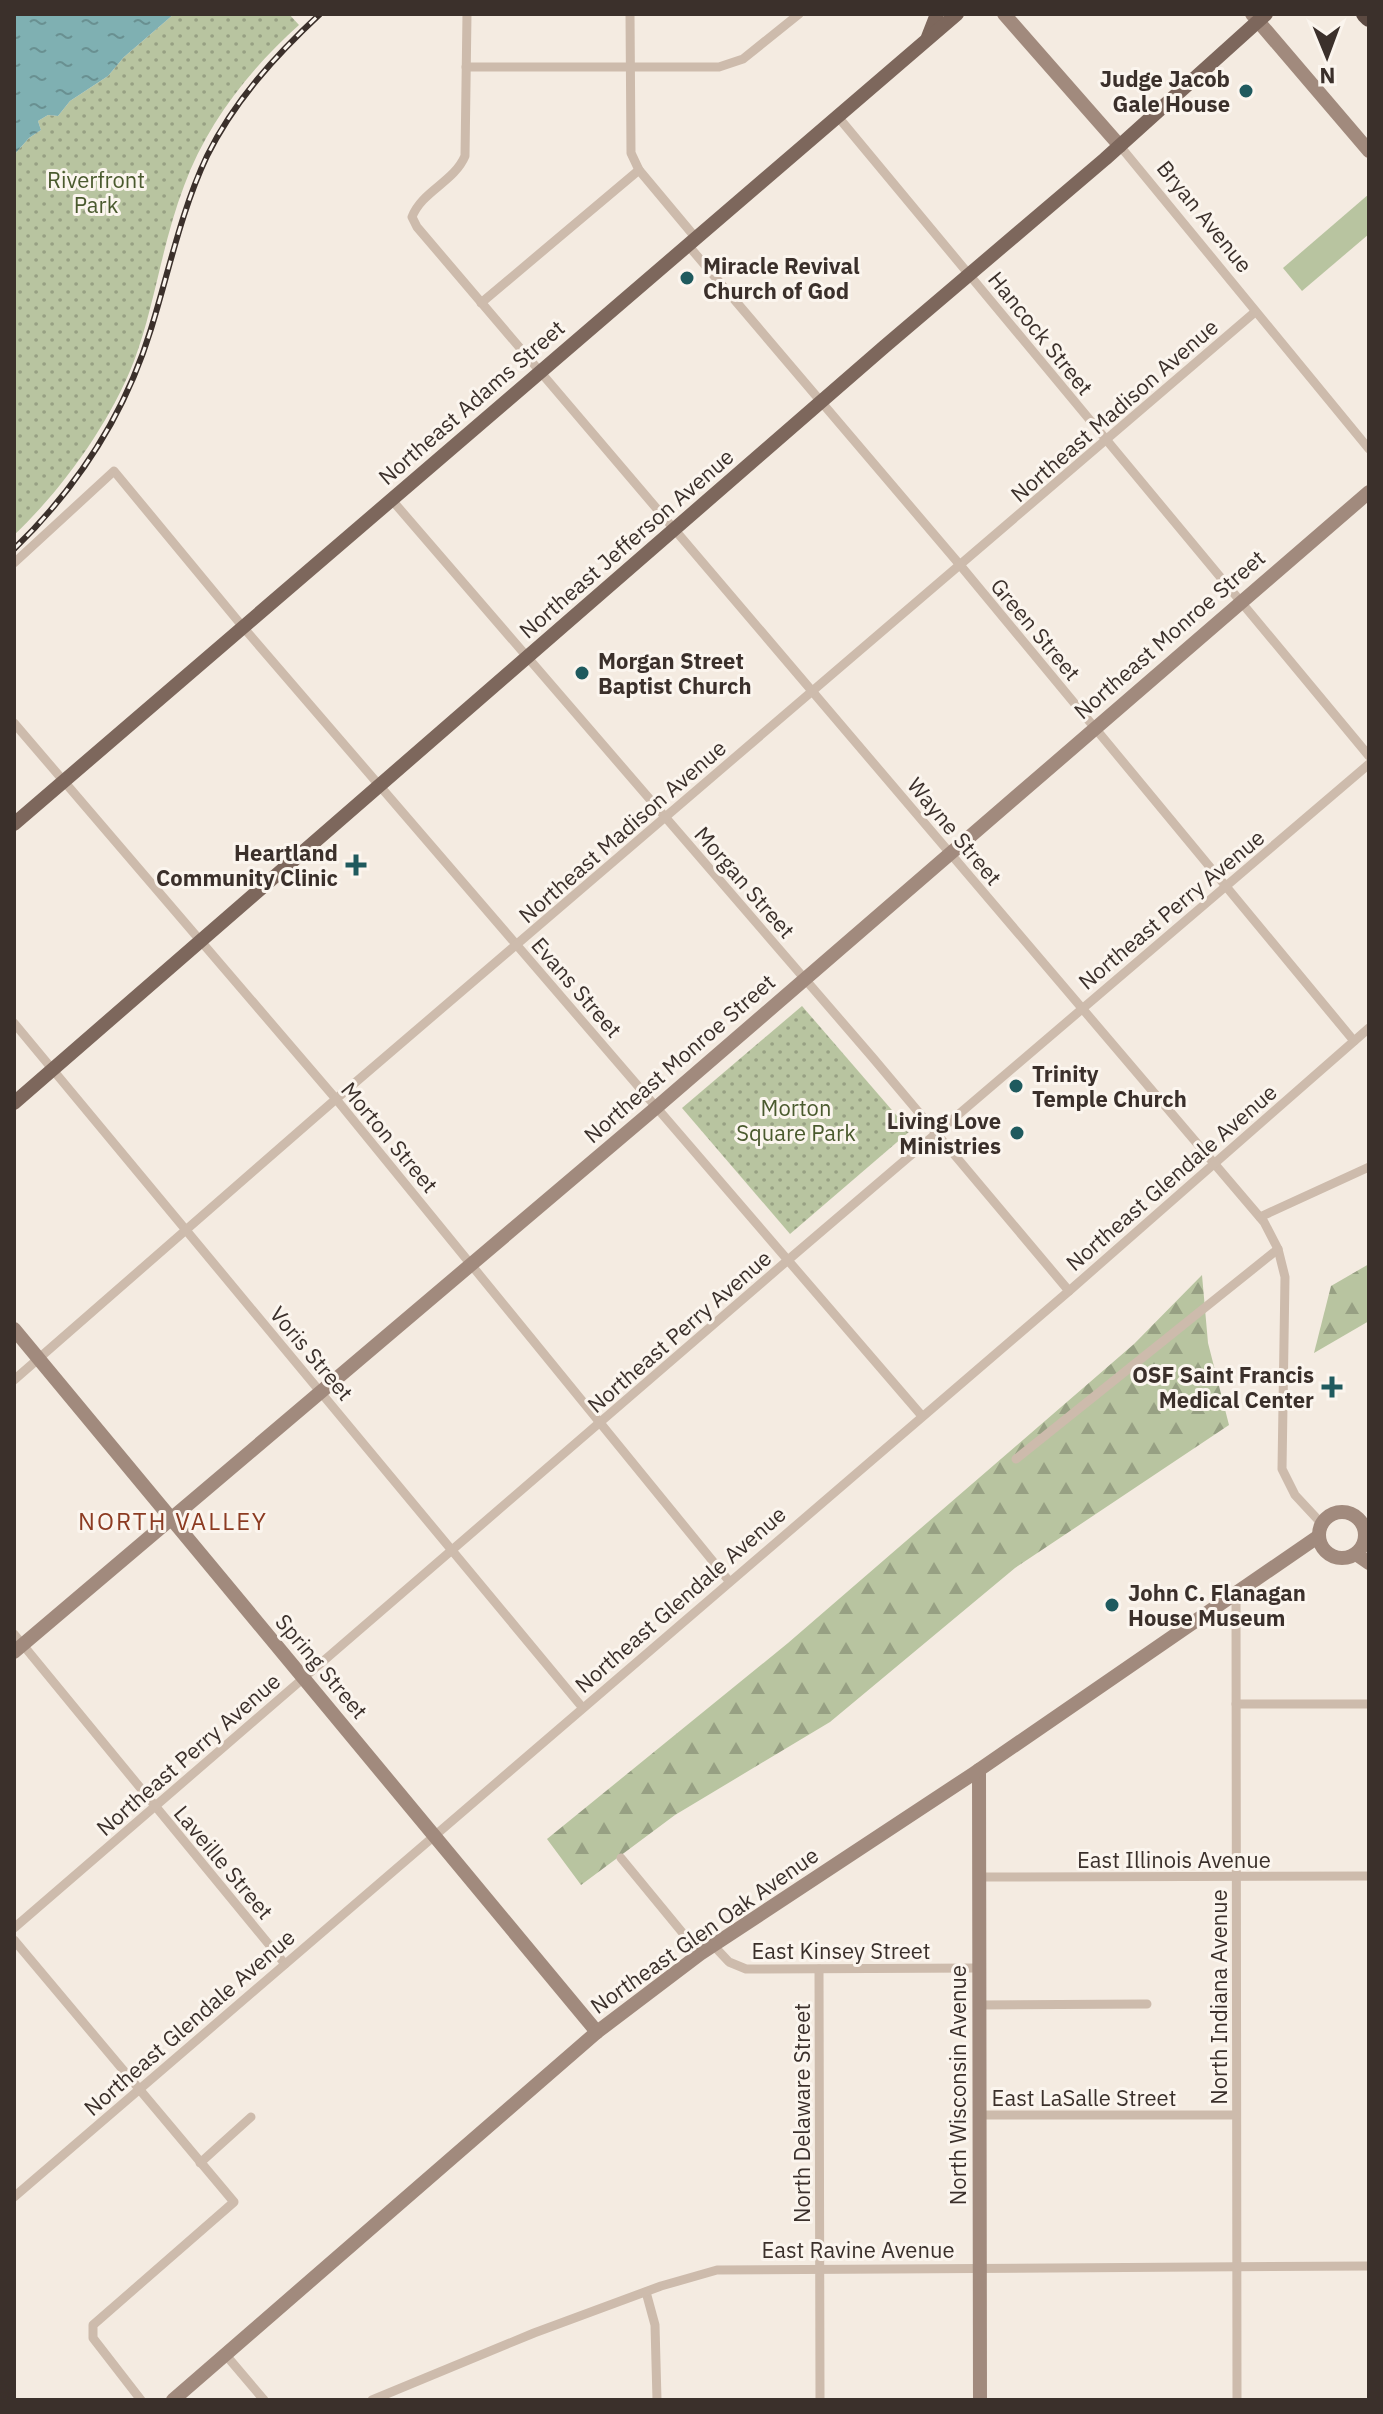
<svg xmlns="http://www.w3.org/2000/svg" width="1383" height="2414" viewBox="0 0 1383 2414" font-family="'IBM Plex Sans',sans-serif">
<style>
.grass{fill:#b8c4a0}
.forest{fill:url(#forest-firs)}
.park{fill:url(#park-dots)}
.water{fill:url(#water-ripples)}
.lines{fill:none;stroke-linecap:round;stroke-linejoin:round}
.street{stroke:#cdbbac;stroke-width:9}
.secondary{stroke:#a18a7d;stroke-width:14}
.primary{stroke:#7d675c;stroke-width:14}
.highway{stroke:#5c4a42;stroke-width:18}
.rail-casing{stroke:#3b302b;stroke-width:6}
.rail{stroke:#fbf5ee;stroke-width:3;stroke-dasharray:9;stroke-linecap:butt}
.poi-dot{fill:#1f5a5e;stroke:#fbf5ee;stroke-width:3}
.labels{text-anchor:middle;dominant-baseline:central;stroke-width:6;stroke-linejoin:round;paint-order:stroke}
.poi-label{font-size:22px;font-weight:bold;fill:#3b302b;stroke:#fbf5ee;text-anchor:end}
.park-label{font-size:22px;fill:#4a5a2e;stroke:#fbf5ee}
.street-label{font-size:22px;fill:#3b302b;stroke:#fbf5ee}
.neighbourhood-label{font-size:24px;letter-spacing:2px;fill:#8c3b22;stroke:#fbf5ee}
</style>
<defs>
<pattern id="forest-firs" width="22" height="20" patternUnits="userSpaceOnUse" patternTransform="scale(2)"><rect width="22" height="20" fill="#b8c4a0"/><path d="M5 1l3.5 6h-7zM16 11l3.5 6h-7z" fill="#97a083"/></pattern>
<pattern id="park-dots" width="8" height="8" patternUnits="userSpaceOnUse" patternTransform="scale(2)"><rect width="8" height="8" fill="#b8c4a0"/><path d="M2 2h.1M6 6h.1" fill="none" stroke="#97a083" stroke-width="1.8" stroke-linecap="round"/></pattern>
<pattern id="water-ripples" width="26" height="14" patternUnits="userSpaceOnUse" patternTransform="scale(2)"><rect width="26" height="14" fill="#7fb0b2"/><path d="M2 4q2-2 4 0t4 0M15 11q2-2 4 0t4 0" fill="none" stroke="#699091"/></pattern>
</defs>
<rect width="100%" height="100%" fill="#f4ebe1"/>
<polygon class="grass" points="1369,194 1369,234 1302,291 1283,268"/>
<g class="forest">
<polygon points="1369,1264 1369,1321 1314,1353 1331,1286"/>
<polygon points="1202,1275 1208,1343 1229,1425 1015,1568 830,1722 675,1815 581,1885 547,1839 788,1643 1134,1344"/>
</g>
<g class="park">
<path d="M174,14H289L299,25C250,69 207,123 184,186C162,243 155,305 134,361C110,423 62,490 14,535V155L29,138L41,130L38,121L48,115L58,116L70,101L108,76L124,57Z"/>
<polygon points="802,1006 910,1131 790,1234 682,1108"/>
</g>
<polygon class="water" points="14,14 174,14 124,57 108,76 70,101 58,116 48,115 38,121 41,130 29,138 14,155"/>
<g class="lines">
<g class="street">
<path d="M467,14L465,156C454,182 422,191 412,217L417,227L1264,1222L1278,1249L1285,1277L1282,1469L1295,1495L1322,1524"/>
<polyline points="630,14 631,153 639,170 695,237"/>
<polyline points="466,67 719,67 743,59 799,14"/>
<polyline points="839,118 1369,756"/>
<polyline points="1120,146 1369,449"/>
<polyline points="687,244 960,565 1354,1041"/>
<polyline points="481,303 639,170"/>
<polyline points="391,499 873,1058 1069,1291"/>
<polyline points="14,563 114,471 243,627 922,1416"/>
<polyline points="14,723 336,1099 729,1581"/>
<polyline points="14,1023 582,1707"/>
<polyline points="1260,1217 1369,1167"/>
<polyline points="14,1380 336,1099 1255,312"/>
<polyline points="1016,1459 1278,1249"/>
<polyline points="1236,1594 1237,2400"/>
<polyline points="14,1634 285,1964"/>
<polyline points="1236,1704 1369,1704"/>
<polyline points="621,1858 700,1954"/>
<polyline points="979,1877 1369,1876"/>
<polyline points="14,1928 788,1260 1369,764"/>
<polyline points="14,1940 234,2202 93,2325 93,2338 141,2400"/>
<polyline points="713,1945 729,1962 746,1969 978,1968"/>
<polyline points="819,1969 820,2400"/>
<polyline points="978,2005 1147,2004"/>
<polyline points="979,2115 1236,2115"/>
<polyline points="200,2163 251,2117"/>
<polyline points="14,2197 1069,1291 1369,1028"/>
<polyline points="646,2292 655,2325 657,2400"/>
<polyline points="225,2354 264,2400"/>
<polyline points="372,2400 534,2333 661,2286 717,2270 1369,2266"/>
</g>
<g class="secondary">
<polyline points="1004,14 1120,146"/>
<polyline points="1252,14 1369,151"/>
<polyline points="14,1329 597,2032"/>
<circle cx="1342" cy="1535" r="23"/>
<polyline points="1356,1554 1369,1563"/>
<polyline points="14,1652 658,1106 1369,492"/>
<polyline points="979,1770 980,2400"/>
<polyline points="173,2400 597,2032 700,1954 973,1774 1319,1536"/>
</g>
<g class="primary">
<polyline points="928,37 937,14"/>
<polyline points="14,824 957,14"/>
<polyline points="14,1103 884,347 1105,159 1266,14"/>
</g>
<polyline class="highway" points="1365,14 1369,18"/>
<defs>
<path id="rail" d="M14,549C77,488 125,414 151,329C169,271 181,211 207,156C234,101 276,55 320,14"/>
</defs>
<use href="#rail" class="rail-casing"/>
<use href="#rail" class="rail"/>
</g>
<g class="poi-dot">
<circle cx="1246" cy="91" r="8"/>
<circle cx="687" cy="278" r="8"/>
<circle cx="582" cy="673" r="8"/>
<path d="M352 853h8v8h8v8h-8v8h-8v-8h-8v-8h8z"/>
<circle cx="1016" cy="1086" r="8"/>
<circle cx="1017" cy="1133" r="8"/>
<path d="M1328 1375h8v8h8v8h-8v8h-8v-8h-8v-8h8z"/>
<circle cx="1112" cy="1605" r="8"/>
</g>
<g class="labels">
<g class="poi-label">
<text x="1230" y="78">Judge Jacob<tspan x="1230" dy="25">Gale House</tspan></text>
<text x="703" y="265" text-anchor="start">Miracle Revival<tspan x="703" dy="25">Church of God</tspan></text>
<text x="598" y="660" text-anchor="start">Morgan Street<tspan x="598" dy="25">Baptist Church</tspan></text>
<text x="338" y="852">Heartland<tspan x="338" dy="25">Community Clinic</tspan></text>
<text x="1032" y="1073" text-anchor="start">Trinity<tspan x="1032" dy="25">Temple Church</tspan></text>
<text x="1001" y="1120">Living Love<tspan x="1001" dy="25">Ministries</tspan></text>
<text x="1314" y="1374">OSF Saint Francis<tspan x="1314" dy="25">Medical Center</tspan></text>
<text x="1128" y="1592" text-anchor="start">John C. Flanagan<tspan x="1128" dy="25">House Museum</tspan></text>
</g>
<g class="park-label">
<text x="96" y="179">Riverfront<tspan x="96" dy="25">Park</tspan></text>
<text x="796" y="1107">Morton<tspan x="796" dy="25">Square Park</tspan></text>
</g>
<g class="street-label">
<text transform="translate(1205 216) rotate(51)">Bryan Avenue</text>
<text transform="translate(1041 333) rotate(51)">Hancock Street</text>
<text transform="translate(471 402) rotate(-41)">Northeast Adams Street</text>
<text transform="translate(1114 410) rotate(-41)">Northeast Madison Avenue</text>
<text transform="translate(626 543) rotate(-41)">Northeast Jefferson Avenue</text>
<text transform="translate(1036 629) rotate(50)">Green Street</text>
<text transform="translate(1169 634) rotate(-41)">Northeast Monroe Street</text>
<text transform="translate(622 831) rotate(-41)">Northeast Madison Avenue</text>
<text transform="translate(955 831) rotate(50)">Wayne Street</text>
<text transform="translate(745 882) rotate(49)">Morgan Street</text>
<text transform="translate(1171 909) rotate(-40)">Northeast Perry Avenue</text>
<text transform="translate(577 987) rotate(49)">Evans Street</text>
<text transform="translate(679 1058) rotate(-41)">Northeast Monroe Street</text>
<text transform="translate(390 1137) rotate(50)">Morton Street</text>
<text transform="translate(1171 1177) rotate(-41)">Northeast Glendale Avenue</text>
<text transform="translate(679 1331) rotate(-41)">Northeast Perry Avenue</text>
<text transform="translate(312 1353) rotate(50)">Voris Street</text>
<text transform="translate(680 1599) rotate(-41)">Northeast Glendale Avenue</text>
<text transform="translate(322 1666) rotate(50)">Spring Street</text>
<text transform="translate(188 1754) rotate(-41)">Northeast Perry Avenue</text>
<text x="1174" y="1859">East Illinois Avenue</text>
<text transform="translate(224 1862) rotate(50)">Laveille Street</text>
<text transform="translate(704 1930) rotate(-35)">Northeast Glen Oak Avenue</text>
<text x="841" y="1950">East Kinsey Street</text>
<text transform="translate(1218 1997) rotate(-90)">North Indiana Avenue</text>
<text transform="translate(189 2022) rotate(-41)">Northeast Glendale Avenue</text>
<text transform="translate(957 2085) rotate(-90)">North Wisconsin Avenue</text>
<text x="1084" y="2097">East LaSalle Street</text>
<text transform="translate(801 2113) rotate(-90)">North Delaware Street</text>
<text x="858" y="2249">East Ravine Avenue</text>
</g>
<g class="neighbourhood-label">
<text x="173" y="1521">NORTH VALLEY</text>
</g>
</g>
<rect width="1383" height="2414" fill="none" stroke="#3b302b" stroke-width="32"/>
<g transform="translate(1327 56) rotate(179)" stroke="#fbf5ee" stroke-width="6" paint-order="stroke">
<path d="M0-6L14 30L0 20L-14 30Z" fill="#3b302b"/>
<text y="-12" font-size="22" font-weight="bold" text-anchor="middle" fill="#3b302b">N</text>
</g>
</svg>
